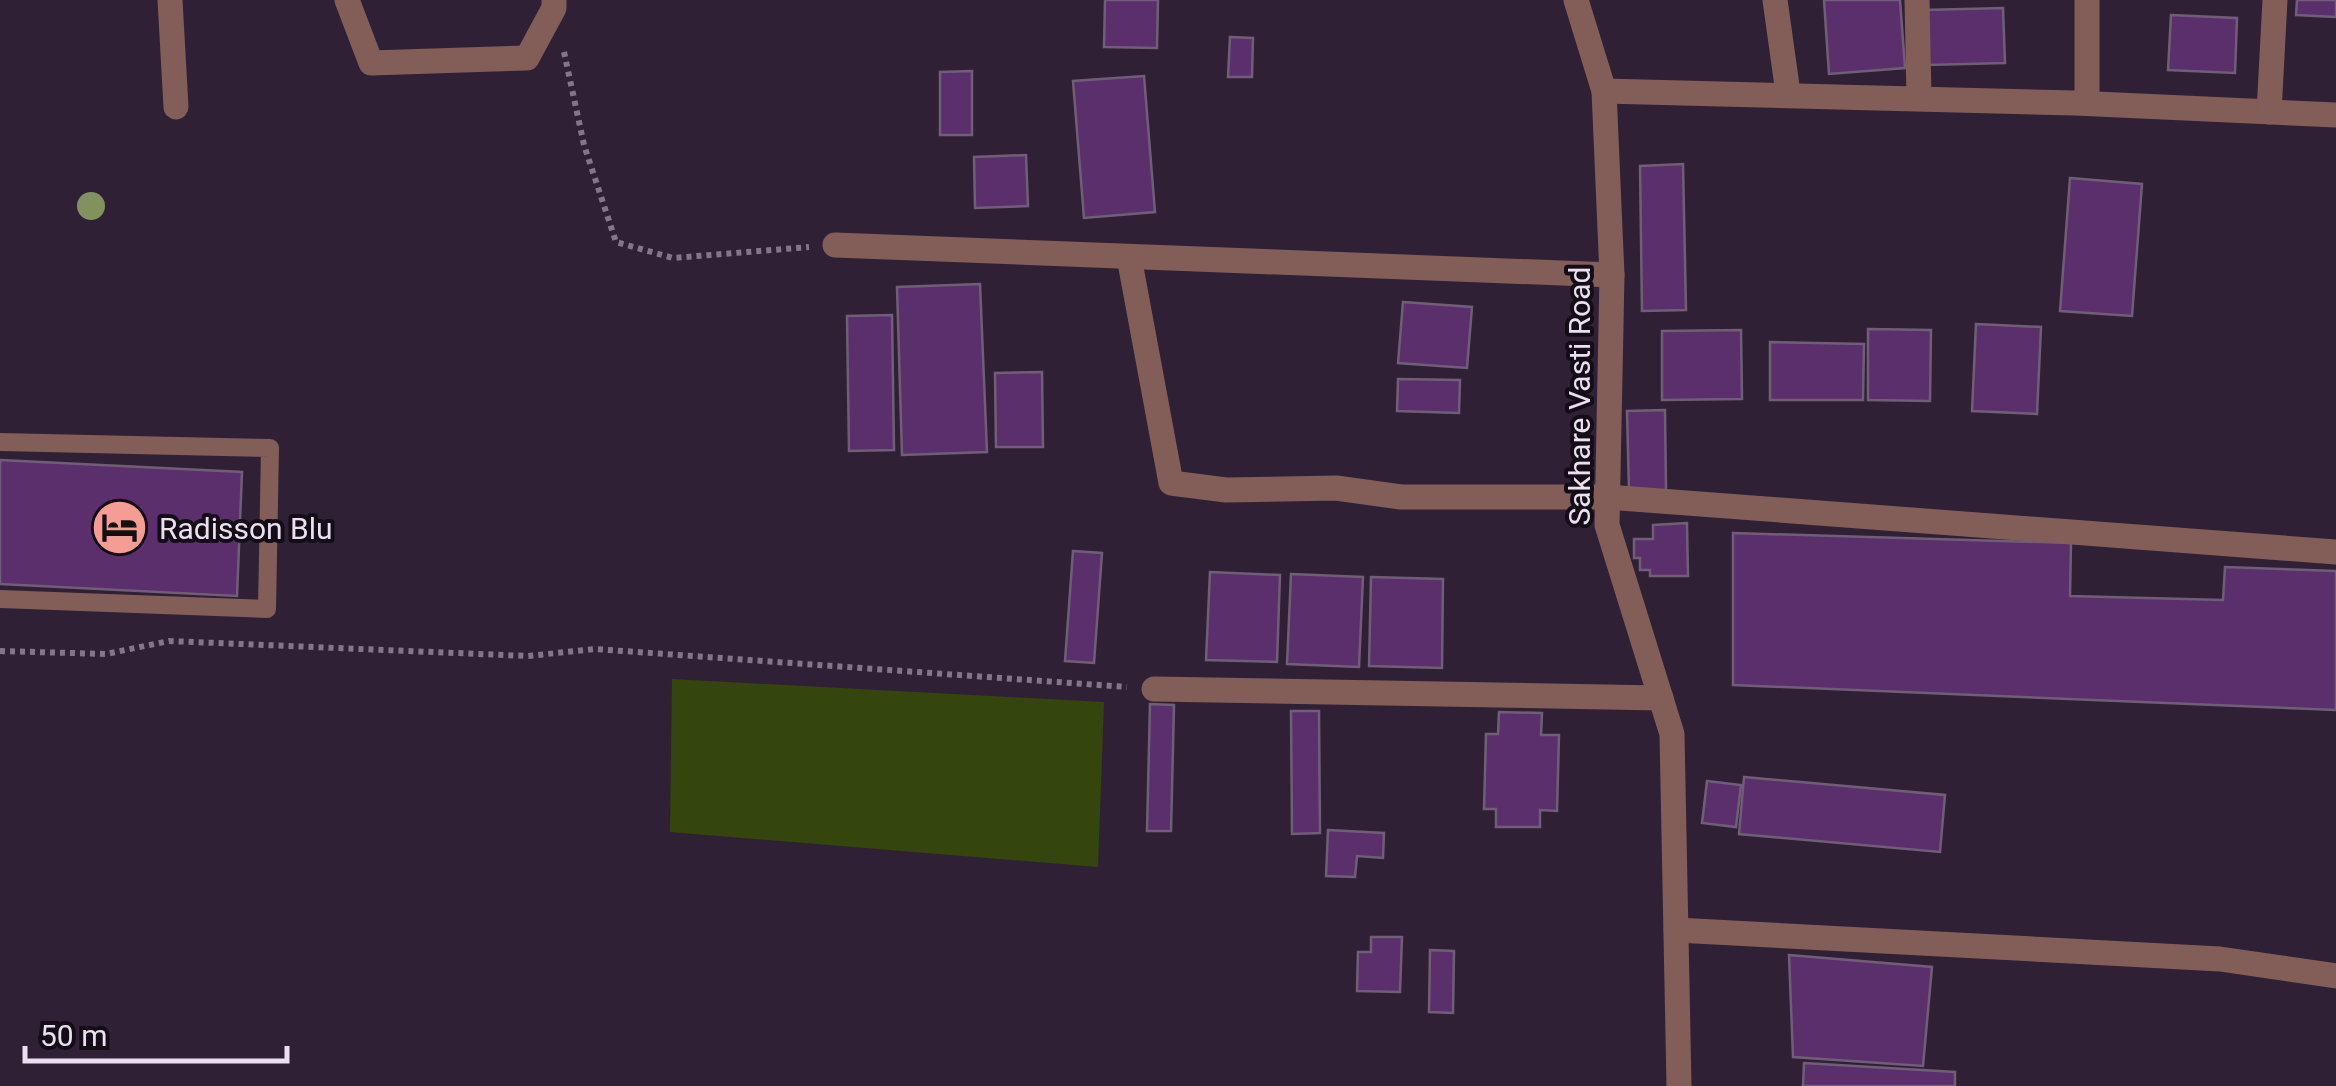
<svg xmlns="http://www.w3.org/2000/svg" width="2336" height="1086" viewBox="0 0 2336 1086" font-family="Roboto,sans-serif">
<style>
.green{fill:#34460e}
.building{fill:#5b2e6c;stroke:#705e78;stroke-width:2.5}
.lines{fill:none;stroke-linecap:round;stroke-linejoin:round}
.path{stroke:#837689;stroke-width:6;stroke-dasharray:5 5;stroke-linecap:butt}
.service{stroke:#835d58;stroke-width:18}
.minor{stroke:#835d58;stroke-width:25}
.tertiary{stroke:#835d58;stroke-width:25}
.tree{fill:#829160}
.labels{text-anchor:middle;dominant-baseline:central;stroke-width:8;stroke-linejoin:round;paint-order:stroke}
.street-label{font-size:30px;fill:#eae0ef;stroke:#140d17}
.poi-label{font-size:30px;fill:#eae0ef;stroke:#140d17;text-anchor:start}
</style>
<rect width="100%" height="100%" fill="#302036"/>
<polygon class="green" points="672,679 1104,702 1098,867 670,832"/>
<g class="building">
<polygon points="1105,0 1158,0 1157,48 1104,47"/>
<polygon points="1824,0 1900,0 1905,68 1829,74"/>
<polygon points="2297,0 2336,0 2336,17 2296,15"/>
<polygon points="2003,8 2005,63 1927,65 1924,10"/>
<polygon points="2171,15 2237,18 2235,73 2168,70"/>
<polygon points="1230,37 1253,38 1252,77 1228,77"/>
<polygon points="972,71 972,135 940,135 940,72"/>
<polygon points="1144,76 1155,212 1084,218 1073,81"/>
<polygon points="1026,155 1028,206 975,208 974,157"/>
<polygon points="1683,164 1686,310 1642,311 1640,166"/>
<polygon points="2070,178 2142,184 2132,316 2060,311"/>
<polygon points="980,284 987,452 902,455 897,287"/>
<polygon points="1403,302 1472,307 1467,368 1398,363"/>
<polygon points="892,315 894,450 849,451 847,316"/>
<polygon points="1976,324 2041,327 2037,414 1972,411"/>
<polygon points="1868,329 1931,330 1930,401 1868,400"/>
<polygon points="1741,330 1742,399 1662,400 1662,331"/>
<polygon points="1770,342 1864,344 1863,400 1770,400"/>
<polygon points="1042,372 1043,447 996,447 995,373"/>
<polygon points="1398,379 1460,380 1459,413 1397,411"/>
<polygon points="1665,410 1666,490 1629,491 1627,411"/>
<polygon points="0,460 242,472 237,596 0,584"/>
<polygon points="1687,523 1688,576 1650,576 1650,570 1640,570 1640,558 1634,558 1634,539 1653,539 1653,525"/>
<polygon points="1733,533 2071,543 2070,596 2223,600 2225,567 2336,571 2336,710 1733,685"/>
<polygon points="1073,551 1102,553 1094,663 1065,661"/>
<polygon points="1210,572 1280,575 1277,662 1206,660"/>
<polygon points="1291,574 1363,577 1359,667 1287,664"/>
<polygon points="1371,577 1443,579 1442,668 1369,666"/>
<polygon points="1150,704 1174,705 1171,831 1147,831"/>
<polygon points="1291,711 1319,711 1320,833 1292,834"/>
<polygon points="1499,712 1542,713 1541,735 1559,735 1557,811 1540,810 1540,827 1496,827 1496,809 1484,809 1486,734 1498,734"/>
<polygon points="1744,777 1945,795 1940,852 1739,834"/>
<polygon points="1707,781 1741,785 1736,827 1702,823"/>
<polygon points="1328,830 1384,833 1383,858 1357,856 1355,877 1326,876"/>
<polygon points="1371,937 1402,937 1400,992 1357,991 1358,952 1371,952"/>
<polygon points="1430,950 1454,951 1453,1013 1429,1012"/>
<polygon points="1789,955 1932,967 1923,1066 1793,1057"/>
<polygon points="1804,1063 1955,1072 1955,1086 1803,1086"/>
</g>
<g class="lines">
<g class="path">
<polyline points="564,52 584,145 616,242 673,258 809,247"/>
<polyline points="0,651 106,654 169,641 528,656 595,649 1127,687"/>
</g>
<polyline class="service" points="0,442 270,448 267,609 0,599"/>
<g class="minor">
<polyline points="170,0 176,107"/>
<polyline points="347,0 371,63 527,58 554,8 554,0"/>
<polyline points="1775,0 1788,93"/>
<polyline points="1917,0 1919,98"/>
<polyline points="2087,0 2087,103"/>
<polyline points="1604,91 2075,103 2336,115"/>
<polyline points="2269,112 2275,0"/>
<polyline points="835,245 1612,275"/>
<polyline points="1129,257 1171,483 1226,490 1336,488 1401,497 1607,497 2336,552"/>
<polyline points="1154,689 1661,698"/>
<polyline points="1676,930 2220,959 2336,976"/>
</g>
<polyline class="tertiary" points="1576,0 1604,91 1612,275 1607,525 1672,734 1679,1086"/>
</g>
<circle class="tree" cx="91" cy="206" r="14"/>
<defs>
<symbol id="hotel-disc" viewBox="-11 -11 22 22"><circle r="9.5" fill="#f59c94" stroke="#140d17"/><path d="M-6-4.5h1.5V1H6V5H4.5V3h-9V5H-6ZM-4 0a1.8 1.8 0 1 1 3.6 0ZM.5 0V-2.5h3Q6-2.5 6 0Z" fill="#111"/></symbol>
</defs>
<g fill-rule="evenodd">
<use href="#hotel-disc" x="88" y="496" width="63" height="63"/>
</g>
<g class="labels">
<g class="street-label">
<text transform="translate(1579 396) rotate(-90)">Sakhare Vasti Road</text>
</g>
<g class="poi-label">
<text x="159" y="528">Radisson Blu</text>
</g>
</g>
<path d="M25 1046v15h262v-15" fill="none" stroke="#eae0ef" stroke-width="5"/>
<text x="40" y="1046" font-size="30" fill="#eae0ef" stroke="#140d17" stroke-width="8" paint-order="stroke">50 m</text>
</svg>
